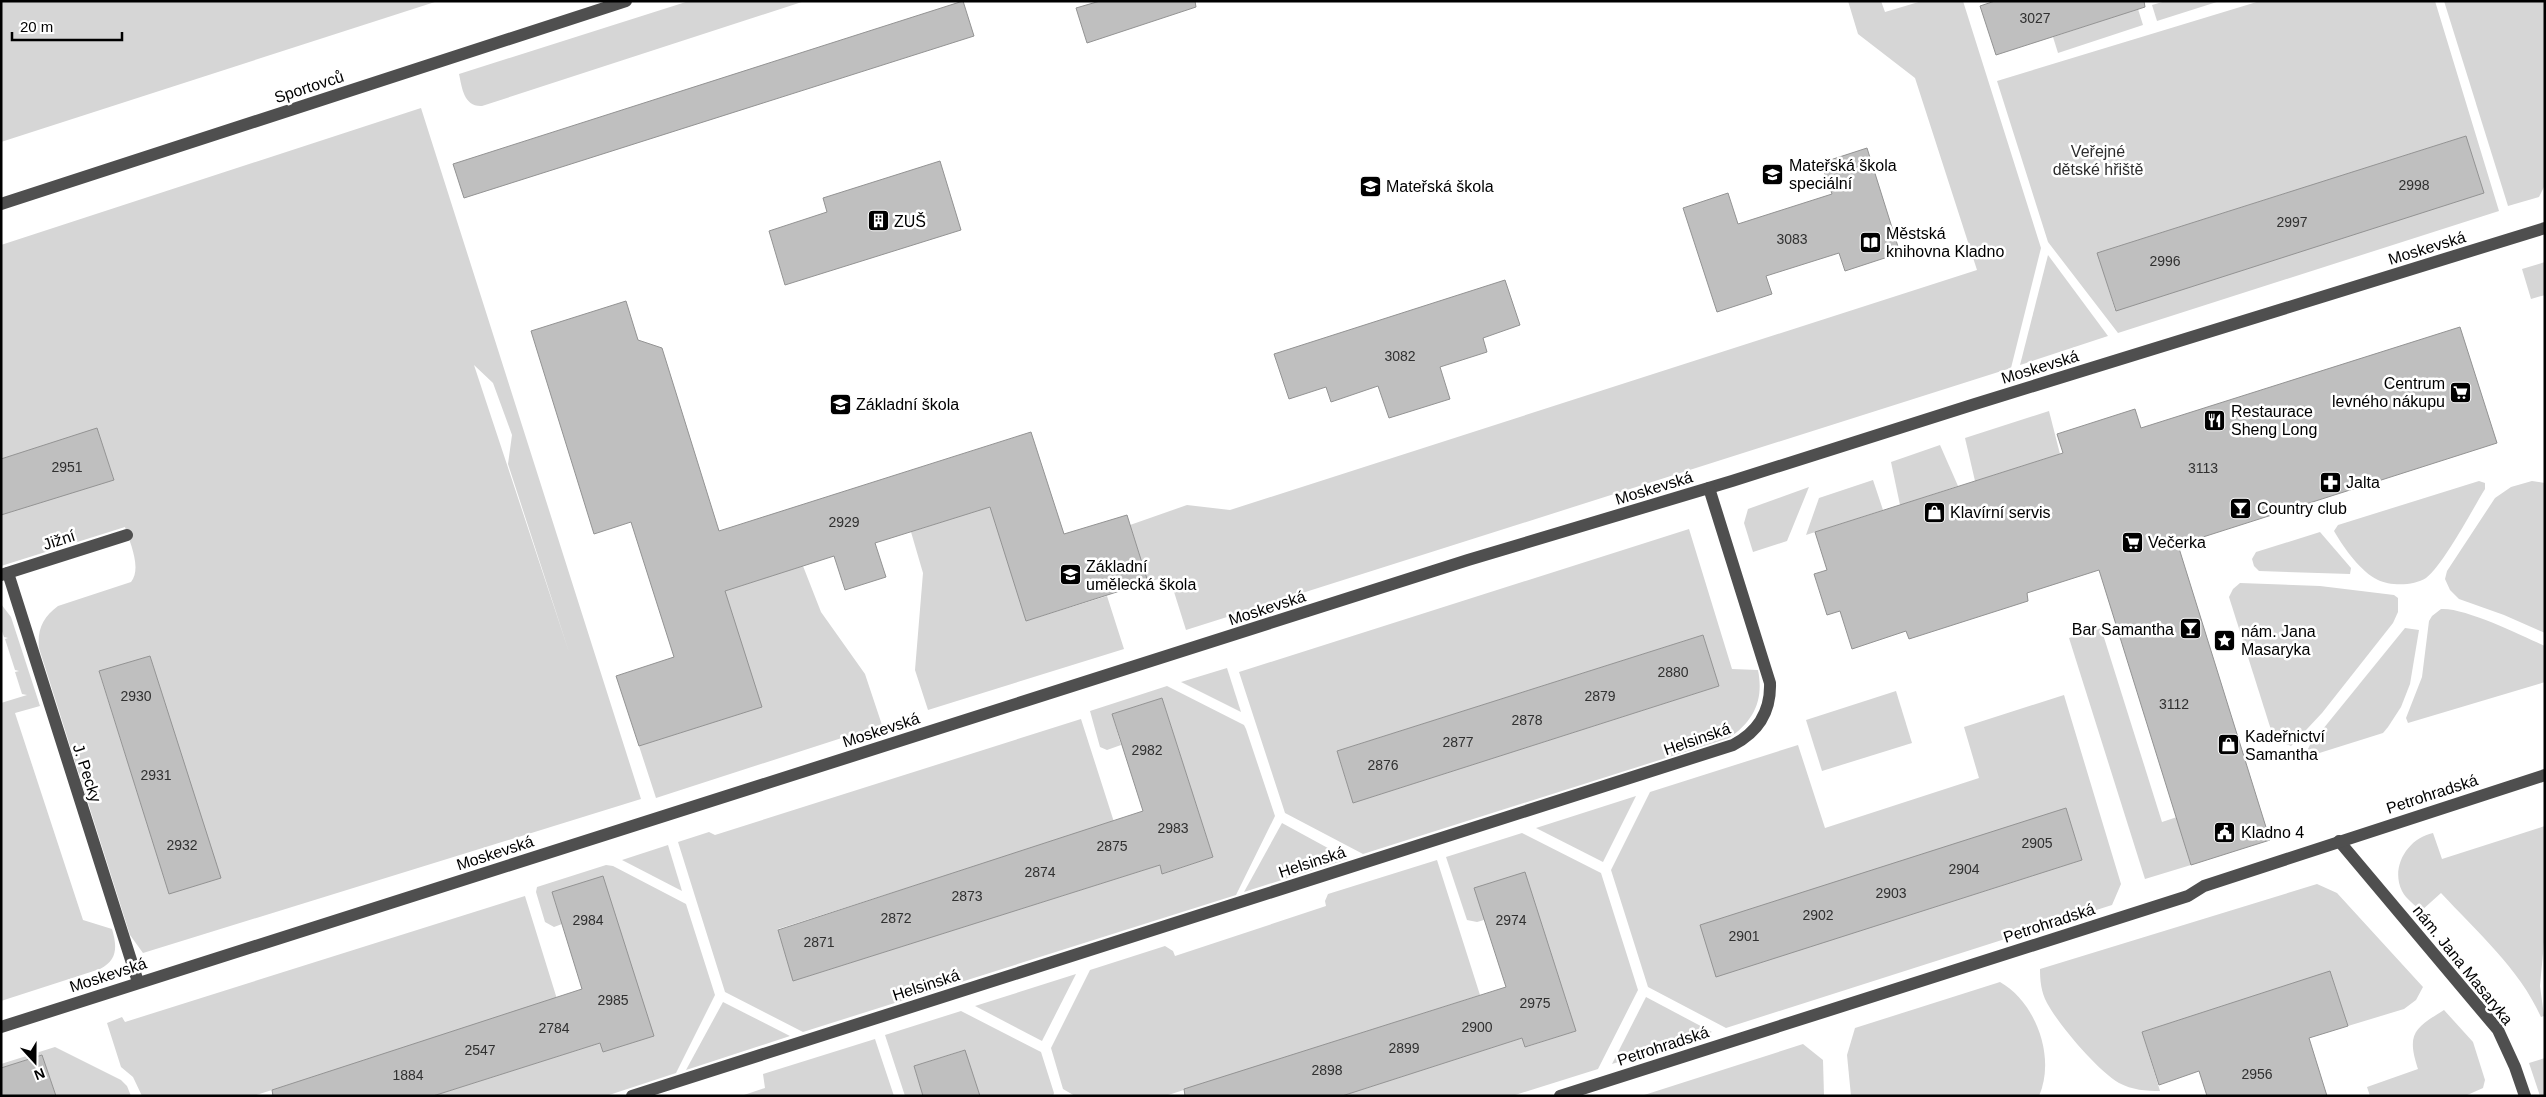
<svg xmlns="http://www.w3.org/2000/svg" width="2546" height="1097" viewBox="0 0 2546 1097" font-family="Helvetica,sans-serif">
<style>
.green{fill:#d6d6d6;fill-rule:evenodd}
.building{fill:#bfbfbf;stroke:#939393}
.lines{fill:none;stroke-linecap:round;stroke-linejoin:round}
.minor{stroke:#4f4f4f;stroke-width:12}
.labels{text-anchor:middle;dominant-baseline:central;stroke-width:5;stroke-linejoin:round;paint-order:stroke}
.number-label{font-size:14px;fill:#303030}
.street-label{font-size:16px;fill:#000;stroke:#fff}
.park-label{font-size:16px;fill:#2d2d2d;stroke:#fff}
.poi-label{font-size:16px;fill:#000;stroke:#fff;text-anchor:start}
</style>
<rect width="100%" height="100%" fill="#fff"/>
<g class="green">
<polygon points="1,1 438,1 1,142"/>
<path d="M689,1H805L482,106C464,107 462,88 459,74Z"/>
<polygon points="1848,1 1881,1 1885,12 1922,1 1963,1 2041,248 2011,368 1186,630 1169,576 1148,582 1130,525 1187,505 1230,510 1977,270 1915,78 1858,34"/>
<polygon points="2166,1 2220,1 2157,21 2152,5"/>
<path d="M2260,1H2435L2499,211L2118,333L2048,242L1997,81ZM2466,136L2116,310H2115L2098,253Z"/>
<polygon points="2444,1 2545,1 2545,185 2539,197 2508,206"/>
<polygon points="2138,9 2143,25 2058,53 2053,37"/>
<path d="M421,108L641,799L143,953L130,935L39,648C37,630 43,617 58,606L131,582C142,568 130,543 125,527L1,566V515L114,479L97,429L1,459V245ZM474,365L493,383L512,435L508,464L569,652ZM150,656L220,878L169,893L99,672Z"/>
<polygon points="2048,255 2108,336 2020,365"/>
<polygon points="2545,262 2545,295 2531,299 2522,269"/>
<polygon points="2049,411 2060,454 1975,481 1965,438"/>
<polygon points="1940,445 1958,486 1900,505 1891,462"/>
<polygon points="1873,480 1883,510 1806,535 1819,498"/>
<path d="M2479,481L2485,483V489C2472,510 2444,564 2426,578C2414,586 2390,586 2378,580C2361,572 2343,547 2334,531L2338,525Z"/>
<polygon points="2532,481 2545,483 2545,633 2504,615 2459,599 2450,590 2445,579 2447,571 2495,498 2511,487"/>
<polygon points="1809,487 1787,541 1753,552 1744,523 1748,509"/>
<polygon points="992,506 1026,621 1107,596 1124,649 928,710 915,670 923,573 911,532"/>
<path d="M1689,529L1732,669L1758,670C1764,700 1754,721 1729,738L1363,854L1285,813L1239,672ZM1703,635L1719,686L1353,803L1337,751Z"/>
<polygon points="2320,532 2351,568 2350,574 2259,571 2254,566 2252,559 2256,552"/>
<polygon points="803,566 821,612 865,674 882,725 656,798 639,746 761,707 739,637 718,593"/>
<polygon points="2240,583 2320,586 2394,595 2398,598 2398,612 2393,623 2322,713 2291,746 2280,741 2272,733 2229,597 2233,589"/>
<path d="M1,604L11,617L40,706L15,713L83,920L112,929C117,946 118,960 100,969L1,1001V703L27,695L22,694L15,672L19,671L15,670L5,639L8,638L4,637L1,628Z"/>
<path d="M2441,609C2464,607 2523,636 2545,646V682L2408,723L2406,718L2422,677L2429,621L2432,616Z"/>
<polygon points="2101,628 2162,822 2177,817 2191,865 2145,879 2069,638"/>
<polygon points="2405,628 2419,630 2410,684 2401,707 2388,727 2383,733 2313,755 2308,749 2310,745"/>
<polygon points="1227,668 1241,712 1181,682"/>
<polygon points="1167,686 1244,725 1246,729 1275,816 1236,895 803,1032 725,992 678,842 709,832 715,835 1081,719 1114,822 778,929 793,981 1160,865 1163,874 1213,857 1162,698 1112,714 1121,745 1107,750 1100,747 1090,711"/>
<polygon points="1896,691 1912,743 1822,771 1806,720"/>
<path d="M2064,695L2121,884L2112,905L1726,1028L1648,987L1611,870L1650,792L1798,745L1825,828L1979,778L1964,727ZM2066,809L2082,860L1864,929Z"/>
<polygon points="1636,796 1603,862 1536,828"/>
<polygon points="1282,823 1348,859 1244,892"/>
<path d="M2545,826V931L2540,986L2544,1016L2541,1017C2519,968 2476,931 2441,893L2421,911C2415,905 2406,899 2402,891C2390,867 2408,838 2433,833L2442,859Z"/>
<polygon points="1522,833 1601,873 1638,990 1598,1069 1512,1096 1342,1096 1522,1038 1526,1047 1576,1031 1525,873 1484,920 1477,922 1467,920 1446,857"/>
<polygon points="668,845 682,891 622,860"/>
<polygon points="1437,860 1480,995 1165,1096 1075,1096 1063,1089 1051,1048 1090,970 1165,946 1173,951 1175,956 1326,906 1325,901 1328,894"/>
<polygon points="606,865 613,866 686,904 715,995 676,1073 606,1096 433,1096 600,1043 603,1052 653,1036 552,892 562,924 554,927 545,922 536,892 537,887"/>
<path d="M2317,884L2337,893L2423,987L2416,1000L2404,1009L2348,1026L2330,972L2142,1032L2160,1091C2146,1091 2132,1090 2119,1083C2097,1070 2059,1025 2047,1003C2041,992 2040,980 2040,969Z"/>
<polygon points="525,896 557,999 253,1096 142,1096 133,1077 121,1067 107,1023 122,1017 125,1022"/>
<polygon points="1076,974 1042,1041 975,1006"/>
<path d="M2000,982C2036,1002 2056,1058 2039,1096H1851L1847,1055L1855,1028Z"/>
<polygon points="1646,997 1712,1032 1612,1064"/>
<polygon points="723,1002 790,1036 686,1070"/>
<path d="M2444,1010L2473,1042L2485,1080L2483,1088L2465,1096H2370L2367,1087L2418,1069C2406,1033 2415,1028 2444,1010Z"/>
<polygon points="961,1011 1041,1052 1054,1093 1053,1096 980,1096 964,1050 914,1066 923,1096 905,1096 885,1035"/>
<polygon points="875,1039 894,1096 741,1096 765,1088 763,1074"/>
<polygon points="1803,1044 1823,1060 1824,1096 1641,1096"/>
<polygon points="55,1047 121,1080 127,1086 131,1096 56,1096 42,1055 1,1068 1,1064"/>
<polygon points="2545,1058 2545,1096 2540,1096 2529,1063"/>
</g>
<g class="building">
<polygon points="963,1 974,36 464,198 453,164"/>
<polygon points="1100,1 1195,1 1196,7 1087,43 1076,8"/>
<polygon points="1995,1 2144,1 2145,7 1996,55 1980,6"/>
<polygon points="2466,136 2484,193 2116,311 2097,253"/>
<polygon points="1867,148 1900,253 1845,271 1839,253 1766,276 1772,294 1717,312 1683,208 1728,193 1738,224 1832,194 1821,163"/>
<polygon points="940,161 961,230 785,285 769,231 827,212 823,198"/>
<polygon points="1505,280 1520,325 1483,338 1487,352 1440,367 1450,399 1389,418 1378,386 1331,402 1326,387 1289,399 1274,354"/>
<polygon points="626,301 638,340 662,348 719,531 1031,432 1064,534 1127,515 1148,582 1026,621 990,507 875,543 886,577 845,590 834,556 803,566 725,591 762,707 639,746 616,676 674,657 631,522 594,534 531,331"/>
<polygon points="2460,327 2497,443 2178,545 2270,840 2191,865 2099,570 2027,593 2028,601 1909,639 1906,631 1852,649 1840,611 1827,615 1814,574 1827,570 1815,532 2063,453 2057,434 2135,409 2141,428"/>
<polygon points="97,428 114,480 1,515 1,459"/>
<polygon points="1703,635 1719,686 1353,803 1337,751"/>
<polygon points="150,656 221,878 169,894 99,671"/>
<polygon points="1162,698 1213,857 1162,874 1160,865 793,981 778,930 1143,811 1112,714"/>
<polygon points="2066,808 2082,860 1716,977 1700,925"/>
<polygon points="1525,872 1576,1031 1525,1047 1522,1038 1342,1096 1185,1096 1184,1089 1506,987 1474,888"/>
<polygon points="603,876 654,1036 603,1052 600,1043 433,1096 273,1096 272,1090 582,989 552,892"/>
<polygon points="2330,971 2348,1026 2309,1038 2327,1096 2207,1096 2199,1071 2159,1085 2142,1032"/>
<polygon points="965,1050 980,1096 923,1096 914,1066"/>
<polygon points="42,1055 56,1096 1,1096 1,1068"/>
</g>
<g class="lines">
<g class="minor">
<polyline points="1,204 626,1"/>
<polyline points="8,573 138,982"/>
<polyline points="1,575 127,535"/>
<polyline points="2339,841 2498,1030 2515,1067 2525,1096"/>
<polyline points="1,1027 1468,560 1732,481 1975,404 2545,228"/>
<path d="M632,1096L1733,745C1758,732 1771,712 1770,683L1709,488"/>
<polyline points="1560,1096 2188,896 2204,886 2545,775"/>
</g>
</g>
<defs>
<symbol id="school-square" viewBox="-11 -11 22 22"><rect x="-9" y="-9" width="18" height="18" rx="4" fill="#000" stroke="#fff"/><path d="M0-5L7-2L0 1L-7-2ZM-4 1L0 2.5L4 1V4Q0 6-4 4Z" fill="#fff"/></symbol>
<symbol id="building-square" viewBox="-11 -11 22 22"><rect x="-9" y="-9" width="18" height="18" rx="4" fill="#000" stroke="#fff"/><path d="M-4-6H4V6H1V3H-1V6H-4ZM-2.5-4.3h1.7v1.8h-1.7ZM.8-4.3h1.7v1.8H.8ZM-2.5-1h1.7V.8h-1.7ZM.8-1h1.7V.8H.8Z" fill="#fff"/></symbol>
<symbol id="library-square" viewBox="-11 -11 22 22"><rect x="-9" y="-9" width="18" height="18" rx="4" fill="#000" stroke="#fff"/><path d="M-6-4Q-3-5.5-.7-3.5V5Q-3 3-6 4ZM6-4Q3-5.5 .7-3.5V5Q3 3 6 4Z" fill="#fff"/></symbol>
<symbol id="supermarket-square" viewBox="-11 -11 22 22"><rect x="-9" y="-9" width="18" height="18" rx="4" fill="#000" stroke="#fff"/><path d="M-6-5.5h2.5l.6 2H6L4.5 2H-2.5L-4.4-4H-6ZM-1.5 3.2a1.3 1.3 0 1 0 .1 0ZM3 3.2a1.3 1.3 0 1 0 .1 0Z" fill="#fff"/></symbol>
<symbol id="restaurant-square" viewBox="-11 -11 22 22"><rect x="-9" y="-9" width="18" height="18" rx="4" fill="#000" stroke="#fff"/><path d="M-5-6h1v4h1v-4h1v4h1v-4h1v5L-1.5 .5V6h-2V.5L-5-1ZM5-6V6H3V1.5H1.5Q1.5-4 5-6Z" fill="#fff"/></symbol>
<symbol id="pharmacy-square" viewBox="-11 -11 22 22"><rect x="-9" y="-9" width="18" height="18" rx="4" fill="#000" stroke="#fff"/><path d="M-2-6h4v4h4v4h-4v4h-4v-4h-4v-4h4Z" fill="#fff"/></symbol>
<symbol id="bar-square" viewBox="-11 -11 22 22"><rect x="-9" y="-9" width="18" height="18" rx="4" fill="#000" stroke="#fff"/><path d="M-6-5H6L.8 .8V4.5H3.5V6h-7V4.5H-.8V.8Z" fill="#fff"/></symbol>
<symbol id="shop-square" viewBox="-11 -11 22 22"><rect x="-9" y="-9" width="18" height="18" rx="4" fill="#000" stroke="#fff"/><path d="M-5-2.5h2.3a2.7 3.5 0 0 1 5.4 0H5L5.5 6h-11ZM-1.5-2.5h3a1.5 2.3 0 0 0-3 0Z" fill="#fff"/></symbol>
<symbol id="sight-square" viewBox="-11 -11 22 22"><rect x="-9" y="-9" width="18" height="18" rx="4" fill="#000" stroke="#fff"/><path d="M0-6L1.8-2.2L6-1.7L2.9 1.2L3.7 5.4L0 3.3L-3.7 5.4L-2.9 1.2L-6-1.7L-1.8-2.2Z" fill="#fff"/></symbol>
<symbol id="civic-square" viewBox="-11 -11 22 22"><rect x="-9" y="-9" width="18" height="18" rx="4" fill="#000" stroke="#fff"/><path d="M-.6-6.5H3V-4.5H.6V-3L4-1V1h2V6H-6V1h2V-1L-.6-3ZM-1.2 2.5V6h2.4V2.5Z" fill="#fff"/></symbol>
</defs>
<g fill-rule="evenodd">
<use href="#school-square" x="1760" y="162" width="25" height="25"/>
<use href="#school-square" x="1358" y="174" width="25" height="25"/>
<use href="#building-square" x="866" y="208" width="25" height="25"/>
<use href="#library-square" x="1858" y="230" width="25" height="25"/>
<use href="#supermarket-square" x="2448" y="380" width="25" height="25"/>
<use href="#school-square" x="828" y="392" width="25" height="25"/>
<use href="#restaurant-square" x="2202" y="408" width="25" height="25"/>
<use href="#pharmacy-square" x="2318" y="470" width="25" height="25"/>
<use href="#bar-square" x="2228" y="496" width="25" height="25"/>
<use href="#shop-square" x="1922" y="500" width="25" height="25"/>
<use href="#supermarket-square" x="2120" y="530" width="25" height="25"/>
<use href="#school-square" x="1058" y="562" width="25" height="25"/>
<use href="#bar-square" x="2178" y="616" width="25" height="25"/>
<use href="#sight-square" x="2212" y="628" width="25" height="25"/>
<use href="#shop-square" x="2216" y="732" width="25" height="25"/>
<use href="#civic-square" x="2212" y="820" width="25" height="25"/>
</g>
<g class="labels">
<g class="number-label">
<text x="2035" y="18">3027</text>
<text x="2414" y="185">2998</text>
<text x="2292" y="222">2997</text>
<text x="1792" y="239">3083</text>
<text x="2165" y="261">2996</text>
<text x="1400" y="356">3082</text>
<text x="67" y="467">2951</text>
<text x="2203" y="468">3113</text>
<text x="844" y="522">2929</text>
<text x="1673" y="672">2880</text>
<text x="136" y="696">2930</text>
<text x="1600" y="696">2879</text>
<text x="2174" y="704">3112</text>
<text x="1527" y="720">2878</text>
<text x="1458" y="742">2877</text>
<text x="1147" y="750">2982</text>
<text x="1383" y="765">2876</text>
<text x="156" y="775">2931</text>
<text x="1173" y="828">2983</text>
<text x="2037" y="843">2905</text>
<text x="182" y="845">2932</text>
<text x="1112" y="846">2875</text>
<text x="1964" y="869">2904</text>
<text x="1040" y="872">2874</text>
<text x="1891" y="893">2903</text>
<text x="967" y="896">2873</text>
<text x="1818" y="915">2902</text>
<text x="896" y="918">2872</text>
<text x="588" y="920">2984</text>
<text x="1511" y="920">2974</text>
<text x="1744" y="936">2901</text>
<text x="819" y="942">2871</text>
<text x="613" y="1000">2985</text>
<text x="1535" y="1003">2975</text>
<text x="1477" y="1027">2900</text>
<text x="554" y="1028">2784</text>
<text x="1404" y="1048">2899</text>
<text x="480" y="1050">2547</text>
<text x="1327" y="1070">2898</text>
<text x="2257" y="1074">2956</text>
<text x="408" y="1075">1884</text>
</g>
<g class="street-label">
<text transform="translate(309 87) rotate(-18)">Sportovců</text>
<text transform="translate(2427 248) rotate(-17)">Moskevská</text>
<text transform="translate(2040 367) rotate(-17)">Moskevská</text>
<text transform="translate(1654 488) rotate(-17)">Moskevská</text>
<text transform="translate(59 540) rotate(-18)">Jižní</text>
<text transform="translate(1267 608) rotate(-18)">Moskevská</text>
<text transform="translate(881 730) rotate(-18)">Moskevská</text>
<text transform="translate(1697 739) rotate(-19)">Helsinská</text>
<text transform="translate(87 773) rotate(72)">J. Pecky</text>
<text transform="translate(2432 794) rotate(-18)">Petrohradská</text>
<text transform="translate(495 853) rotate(-18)">Moskevská</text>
<text transform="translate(1312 862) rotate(-18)">Helsinská</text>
<text transform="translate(2049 923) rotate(-18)">Petrohradská</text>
<text transform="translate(2463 965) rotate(51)">nám. Jana Masaryka</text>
<text transform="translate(108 975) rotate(-18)">Moskevská</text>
<text transform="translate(926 985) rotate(-18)">Helsinská</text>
<text transform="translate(1663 1046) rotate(-18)">Petrohradská</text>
</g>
<g class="park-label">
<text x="2098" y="151">Veřejné<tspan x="2098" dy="18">dětské hřiště</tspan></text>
</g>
<g class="poi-label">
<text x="1789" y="165">Mateřská škola<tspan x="1789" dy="18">speciální</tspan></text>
<text x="1386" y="186">Mateřská škola</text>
<text x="894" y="221">ZUŠ</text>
<text x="1886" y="233">Městská<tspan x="1886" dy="18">knihovna Kladno</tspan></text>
<text x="2445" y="383" text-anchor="end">Centrum<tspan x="2445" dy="18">levného nákupu</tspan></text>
<text x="856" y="404">Základní škola</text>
<text x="2231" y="411">Restaurace<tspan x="2231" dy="18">Sheng Long</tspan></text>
<text x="2346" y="482">Jalta</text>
<text x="2257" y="508">Country club</text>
<text x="1950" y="512">Klavírní servis</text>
<text x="2148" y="542">Večerka</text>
<text x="1086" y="566">Základní<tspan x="1086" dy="18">umělecká škola</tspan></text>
<text x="2174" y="629" text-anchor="end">Bar Samantha</text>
<text x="2241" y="631">nám. Jana<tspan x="2241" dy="18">Masaryka</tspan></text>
<text x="2245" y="736">Kadeřnictví<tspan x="2245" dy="18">Samantha</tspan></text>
<text x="2241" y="832">Kladno 4</text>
</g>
</g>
<rect width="2546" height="1097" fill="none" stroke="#000000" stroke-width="5"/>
<g transform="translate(35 1062) rotate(159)" stroke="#ffffff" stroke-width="4" paint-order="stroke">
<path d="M0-4L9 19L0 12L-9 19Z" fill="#000000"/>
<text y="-8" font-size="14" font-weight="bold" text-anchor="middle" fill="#000000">N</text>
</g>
<path d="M12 32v8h110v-8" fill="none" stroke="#000000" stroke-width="2.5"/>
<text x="20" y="32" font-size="15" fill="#000000" stroke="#ffffff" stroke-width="4" paint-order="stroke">20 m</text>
</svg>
